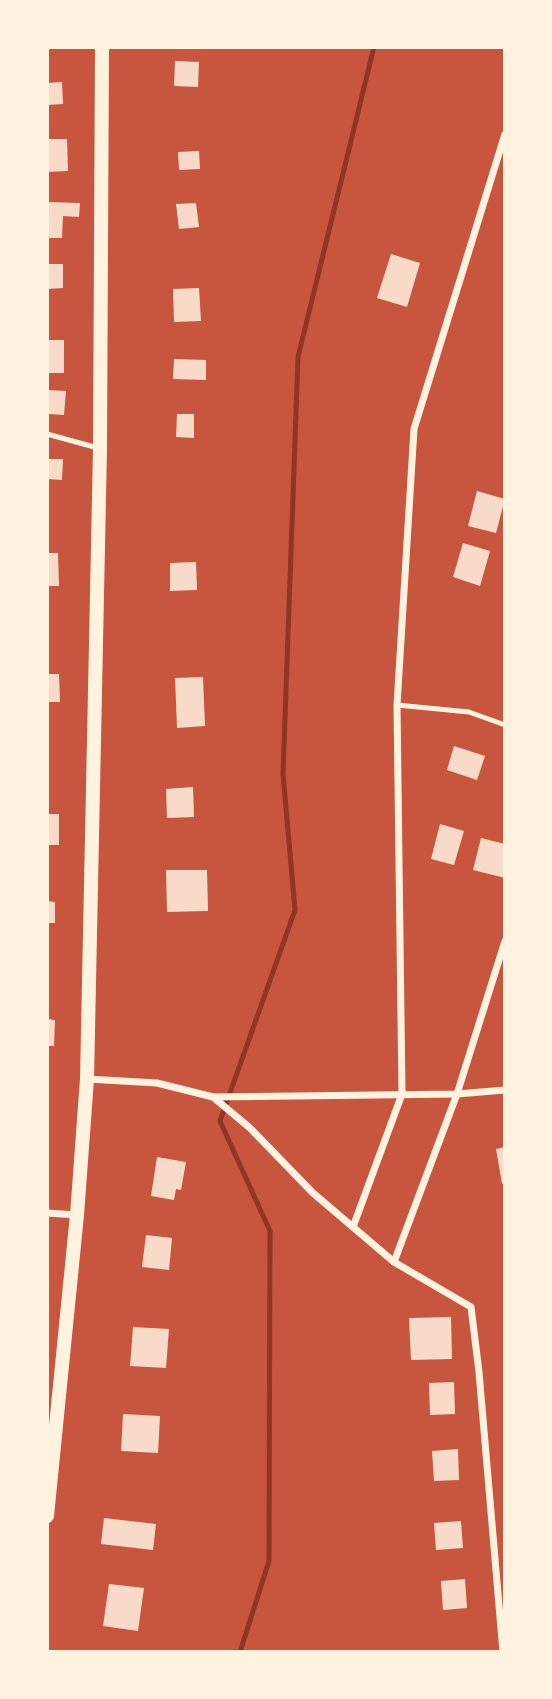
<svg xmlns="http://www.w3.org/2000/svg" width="552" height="1699" viewBox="0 0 552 1699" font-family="Raleway,sans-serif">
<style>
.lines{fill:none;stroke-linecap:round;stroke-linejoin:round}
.stream{stroke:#8f3625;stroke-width:5}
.building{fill:#f7dbc8}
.service{stroke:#fff3e0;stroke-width:5}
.minor{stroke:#fff3e0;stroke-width:7}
.secondary{stroke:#fff3e0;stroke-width:14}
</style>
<rect width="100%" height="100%" fill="#c8553d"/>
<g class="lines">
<polyline class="stream" points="240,1652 269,1561 270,1231 220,1121 295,910 283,774 298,357 374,47"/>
</g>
<g class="building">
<polygon points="175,61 199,62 198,87 174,86"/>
<polygon points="62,82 63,104 47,105 47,83"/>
<polygon points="47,139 67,139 68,171 47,172"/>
<polygon points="199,151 200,169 179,170 178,152"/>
<polygon points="47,202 80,203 79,217 63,216 62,238 47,238"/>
<polygon points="196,203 199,227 179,229 176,204"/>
<polygon points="391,254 420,263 407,307 377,298"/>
<polygon points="47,264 63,264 63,288 47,289"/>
<polygon points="199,288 201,321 174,322 173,289"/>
<rect x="47" y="340" width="17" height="33"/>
<polygon points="174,359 206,360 206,380 173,379"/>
<polygon points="47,390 66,391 64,415 47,414"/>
<polygon points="177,414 194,414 194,438 176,437"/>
<polygon points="47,459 63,459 62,480 47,479"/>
<polygon points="477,491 505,499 496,533 468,526"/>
<polygon points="463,543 490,551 480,586 453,577"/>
<polygon points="47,553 58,553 59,586 47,586"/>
<polygon points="196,562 197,590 170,591 170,563"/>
<polygon points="47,674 59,674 60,702 47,702"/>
<polygon points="203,677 205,726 177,728 175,678"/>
<polygon points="454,746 485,756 477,780 447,770"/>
<polygon points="193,787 194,817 167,818 166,789"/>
<rect x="47" y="814" width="12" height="31"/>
<polygon points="440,824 464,831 454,865 431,859"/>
<polygon points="481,838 505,844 505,878 473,870"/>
<polygon points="166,870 207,870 208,911 167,912"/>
<polygon points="47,901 55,902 55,923 47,923"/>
<polygon points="47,1019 55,1020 54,1046 47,1046"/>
<polygon points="505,1147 505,1183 502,1184 496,1149"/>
<polygon points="157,1157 186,1162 181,1190 176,1189 174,1200 151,1196"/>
<polygon points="146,1235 172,1238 169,1270 142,1267"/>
<polygon points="451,1317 452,1359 411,1360 409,1318"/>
<polygon points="133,1327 169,1329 166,1368 130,1366"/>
<polygon points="454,1382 455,1414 430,1415 429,1383"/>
<polygon points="123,1414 160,1416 158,1453 121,1451"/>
<polygon points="458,1449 459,1480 434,1481 432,1451"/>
<polygon points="104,1518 156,1524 153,1550 101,1544"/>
<polygon points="461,1521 463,1548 436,1550 434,1523"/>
<polygon points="465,1579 467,1608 443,1610 441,1581"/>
<polygon points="109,1584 144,1588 138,1631 103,1626"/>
</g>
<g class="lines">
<g class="service">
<polyline points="47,434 98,448"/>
<polyline points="397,705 469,712 505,725"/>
</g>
<g class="minor">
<polyline points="87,1079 157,1083 213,1097 250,1128 313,1193 394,1262 471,1307 479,1372 503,1652"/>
<polyline points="213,1097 457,1094 505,1090"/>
<polyline points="47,1213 77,1215"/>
<polyline points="353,1227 402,1094 397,705 414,429 505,134"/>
<polyline points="394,1262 457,1094 505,941"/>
</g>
<polyline class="secondary" points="47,1516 77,1215 87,1079 100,449 102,47"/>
</g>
<rect width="552" height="1699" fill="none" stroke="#fff3e0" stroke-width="98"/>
</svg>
